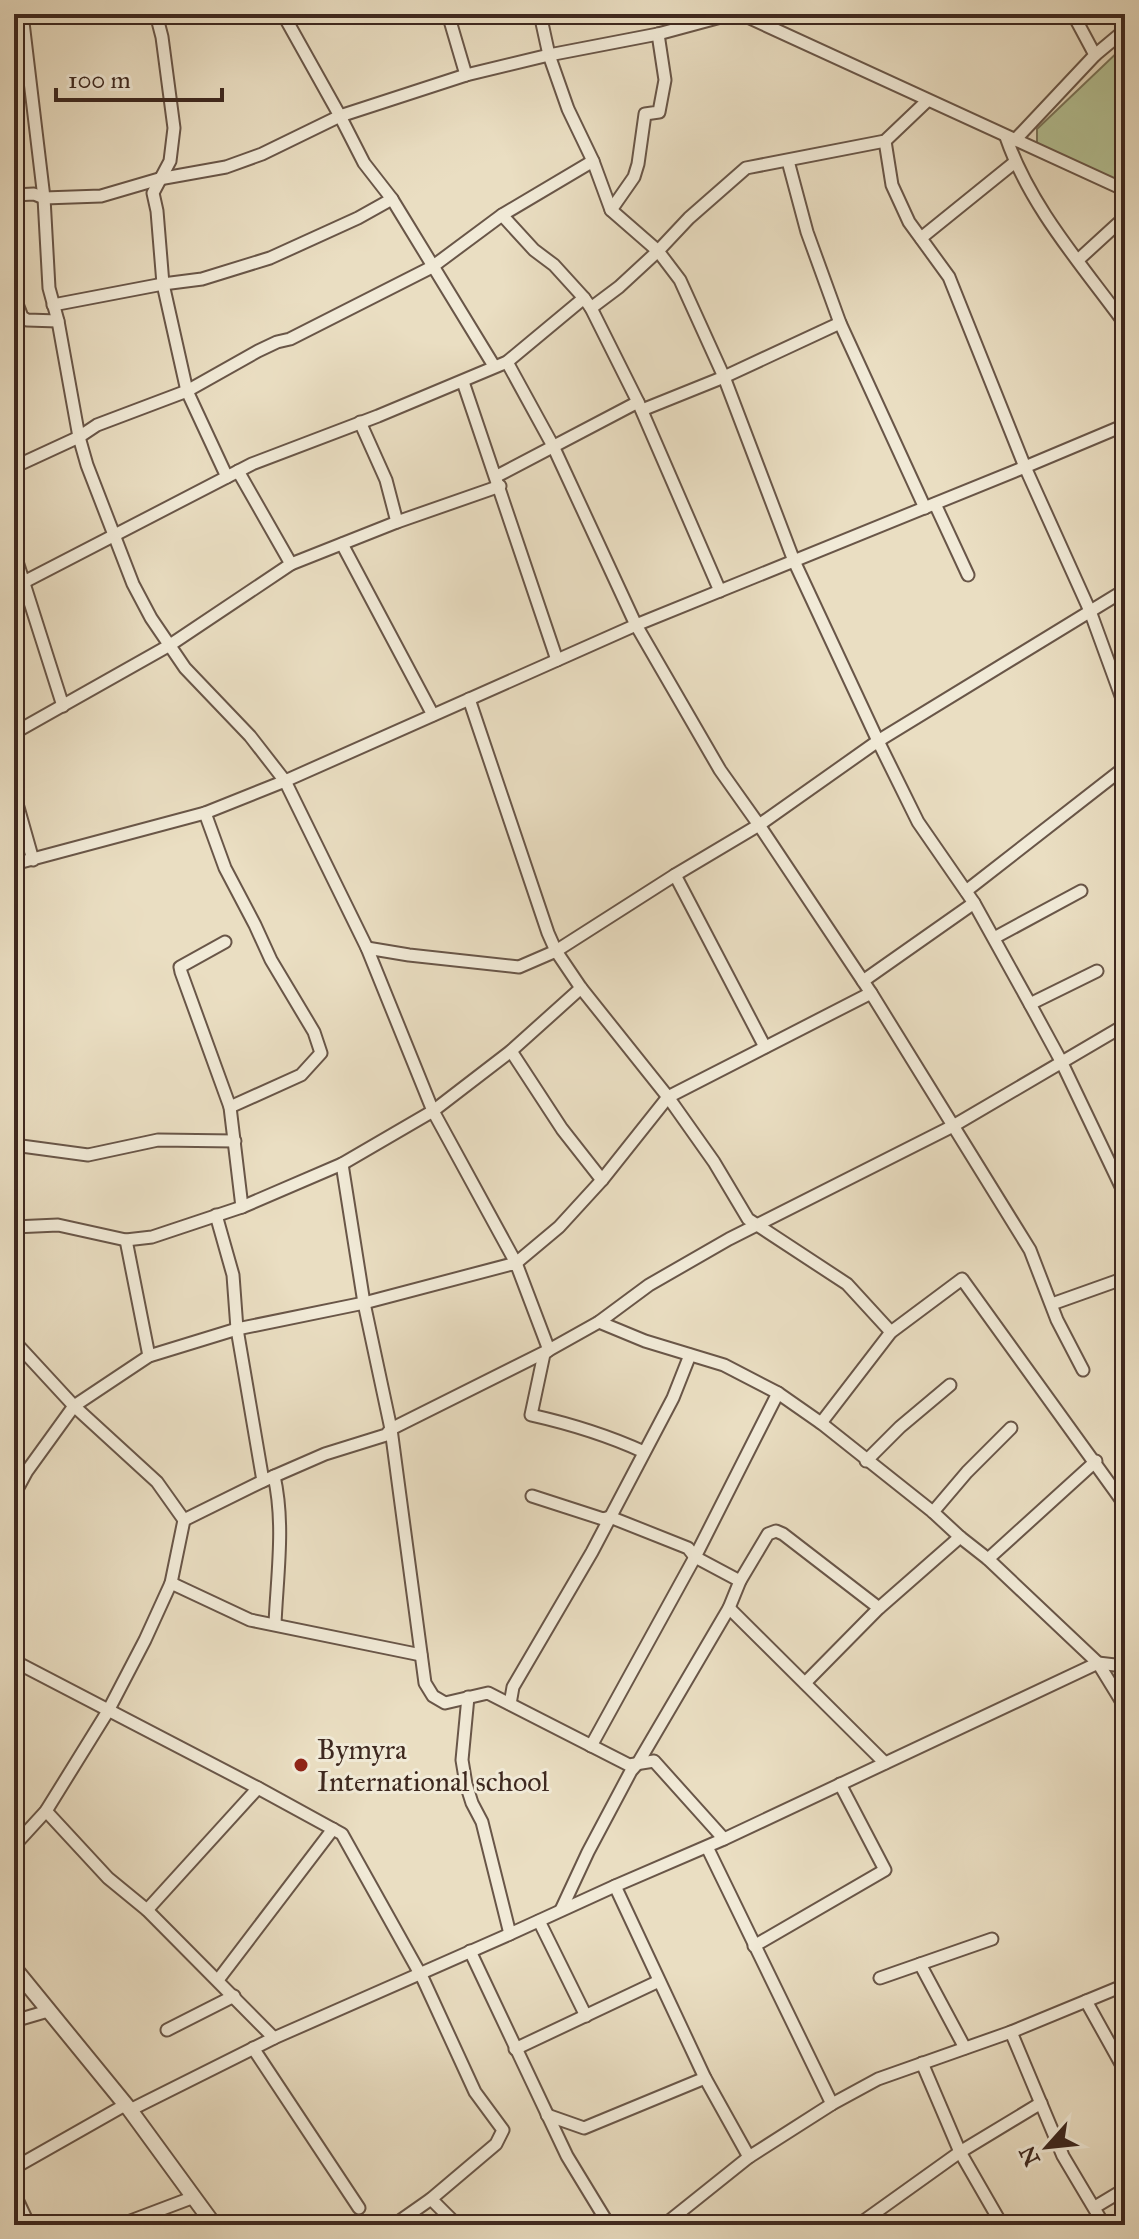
<svg xmlns="http://www.w3.org/2000/svg" width="1139" height="2239" viewBox="0 0 1139 2239" font-family="'IM FELL Great Primer',serif">
<style>
.green{fill:#b5c295;stroke:#7a755a;stroke-width:2}
.lines{fill:none;stroke-linecap:round;stroke-linejoin:round}
.minor-casing{stroke:#695648;stroke-width:15}
.tertiary-casing{stroke:#695648;stroke-width:18}
.minor{stroke:#f1ead7;stroke-width:11}
.tertiary{stroke:#f1ead7;stroke-width:14}
.poi-dot{fill:#8f2418;stroke:#f1ead7;stroke-width:3}
.labels{text-anchor:middle;dominant-baseline:central;stroke-width:6;stroke-linejoin:round;paint-order:stroke}
.poi-label{font-size:28px;fill:#3e281f;stroke:#f1ead7;text-anchor:start}
</style>
<rect width="100%" height="100%" fill="#eadec2"/>
<filter id="stains"><feTurbulence type="fractalNoise" baseFrequency=".0025" numOctaves="4"/><feColorMatrix values="0 0 0 0 .2 0 0 0 0 .09 0 0 0 0 .02 0 0 0 .5 -.17"/></filter>
<radialGradient id="worn" r=".72"><stop offset=".6" stop-color="#630" stop-opacity="0"/><stop offset="1" stop-color="#630" stop-opacity=".3"/></radialGradient>
<polygon class="green" points="1125,45 1125,189 1037,146 1037,129"/>
<g class="lines">
<defs>
<g id="minor">
<polyline points="22,14 44,198 49,288 58,321 79,437 87,465 133,584 151,618 185,668 250,736 285,781 367,948 433,1111 516,1263 559,1227 602,1180 668,1097 871,993"/>
<polyline points="156,14 162,37 174,128 170,161 153,193 157,211 163,284 187,391 227,477"/>
<polyline points="283,14 340,116 364,163 392,199 494,366"/>
<polyline points="448,14 466,75"/>
<polyline points="540,14 549,55 568,109 593,161 611,210 658,251 680,280 724,377 794,561 878,741 918,822 974,903 1030,1004 1061,1061 1125,1195"/>
<polyline points="741,14 1125,190"/>
<polyline points="1095,55 1125,30"/>
<path d="M1006,137C1030,207 1082,265 1125,324"/>
<polyline points="1015,140 1095,55 1073,14"/>
<polyline points="885,141 892,185 909,222 949,277 1025,467 1090,611 1125,707"/>
<polyline points="788,161 807,232 840,323 925,508"/>
<polyline points="14,195 34,194 44,198 101,196 159,179 226,167 262,154 340,116 466,75 549,55 658,34 732,14"/>
<polyline points="611,210 634,177 638,164 645,114 659,112 665,80 658,34"/>
<polyline points="502,215 534,250 554,265 584,298 591,308 638,402 720,591"/>
<polyline points="921,238 1015,162"/>
<polyline points="1078,260 1125,217"/>
<polyline points="14,296 22,317 27,320 58,321"/>
<polyline points="53,305 163,284 202,279 270,258 358,218 392,199"/>
<polyline points="591,308 619,287 658,251 689,218 746,168 885,141 927,101"/>
<polyline points="507,362 553,446 636,625 720,770 759,825 871,993 1030,1250 1057,1320 1083,1370"/>
<polyline points="463,382 557,660"/>
<polyline points="642,410 724,377 840,323"/>
<polyline points="360,422 386,480 397,522"/>
<polyline points="14,467 79,437 97,425 187,391 258,351 277,342 290,339 432,267 502,215 593,161"/>
<polyline points="238,471 291,564"/>
<polyline points="497,476 638,402"/>
<polyline points="935,504 968,575"/>
<polyline points="342,544 433,715"/>
<polyline points="14,552 63,706"/>
<polyline points="14,584 24,582 252,464 378,416 507,362 584,298"/>
<polyline points="469,699 548,933 556,951 581,988 668,1097 714,1162 748,1219 847,1284 891,1332"/>
<polyline points="14,733 170,645 291,564 397,522 500,486"/>
<polyline points="14,793 33,860"/>
<polyline points="205,813 225,868 255,925 271,960 314,1032 321,1053 301,1075 230,1107"/>
<polyline points="14,864 205,813 285,781 636,625 1025,467 1125,425"/>
<polyline points="675,875 765,1047"/>
<polyline points="966,891 1125,767"/>
<polyline points="994,938 1081,891"/>
<polyline points="225,942 180,967 181,972 230,1107 242,1207"/>
<polyline points="367,948 409,955 519,967 556,951 675,875 759,825 878,741 1125,590"/>
<polyline points="863,981 974,903"/>
<polyline points="1030,1004 1097,971"/>
<polyline points="511,1051 562,1129 602,1180"/>
<polyline points="14,1145 88,1155 158,1140 235,1141"/>
<polyline points="342,1164 364,1303 391,1429 425,1683 433,1696 445,1703 488,1693 629,1765 654,1761 724,1839"/>
<polyline points="14,1227 58,1225 126,1240 152,1237 242,1207 342,1164 433,1111 511,1051 581,988"/>
<polyline points="126,1240 149,1356"/>
<polyline points="1052,1304 1125,1278"/>
<polyline points="599,1322 645,1341 724,1365 778,1393 821,1423 933,1512 960,1537 988,1559 1098,1663 1125,1707"/>
<polyline points="14,1341 74,1406 157,1482 184,1520 171,1583 145,1640 108,1711 46,1811 14,1846"/>
<polyline points="821,1423 891,1332 962,1279 1125,1505"/>
<polyline points="866,1461 900,1427 950,1385"/>
<path d="M274,1476C285,1524 277,1576 275,1624"/>
<polyline points="263,1481 325,1454 386,1435 391,1429 549,1350 599,1322 649,1285 729,1239 953,1126 1125,1025"/>
<path d="M14,1495L27,1471L74,1406L149,1356L237,1329L364,1303L516,1263L549,1350L544,1354L531,1415C571,1424 607,1435 644,1452"/>
<polyline points="532,1496 603,1519 610,1517 688,1548 695,1557 740,1581"/>
<polyline points="933,1512 967,1472 1011,1428"/>
<polyline points="184,1520 263,1481 237,1329 233,1275 216,1215"/>
<polyline points="988,1559 1096,1461"/>
<polyline points="171,1583 250,1620 421,1655"/>
<polyline points="729,1608 885,1763"/>
<polyline points="14,1661 258,1788 342,1834 423,1979 475,2092 503,2130 496,2144 431,2199 394,2225"/>
<polyline points="805,1683 879,1608 960,1537"/>
<polyline points="468,1697 462,1760 466,1784 472,1803 482,1822 510,1934"/>
<polyline points="510,1704 513,1687 592,1552 673,1398 690,1355"/>
<polyline points="591,1746 695,1557 778,1393"/>
<polyline points="46,1811 108,1878 147,1910 274,2038"/>
<polyline points="707,1847 832,2104"/>
<polyline points="615,1886 705,2078 749,2157"/>
<polyline points="147,1910 258,1788"/>
<polyline points="561,1910 588,1852 631,1771 638,1763 729,1608 740,1581 768,1534 776,1531 783,1534 879,1608"/>
<polyline points="539,1921 586,2016"/>
<polyline points="754,1946 885,1870 840,1784"/>
<polyline points="470,1951 567,2156 609,2225"/>
<polyline points="920,1964 965,2048"/>
<polyline points="880,1978 992,1939"/>
<polyline points="218,1980 333,1829"/>
<polyline points="1086,2001 1125,2071"/>
<polyline points="14,2021 48,2011"/>
<polyline points="167,2030 234,1996"/>
<polyline points="1011,2032 1063,2156 1104,2225"/>
<polyline points="253,2048 359,2208"/>
<polyline points="515,2049 659,1981"/>
<polyline points="922,2063 960,2152 1002,2225"/>
<polyline points="130,2110 274,2038 510,1934 615,1886 724,1839 1098,1663 1115,1665 1125,1660"/>
<polyline points="547,2115 584,2128 705,2078"/>
<polyline points="14,2168 125,2105"/>
<polyline points="14,2193 29,2225"/>
<polyline points="431,2199 457,2225"/>
<polyline points="1095,2207 1125,2189"/>
<polyline points="120,2225 194,2197"/>
<polyline points="664,2225 749,2157 832,2104 878,2079 1011,2032 1125,1985"/>
<polyline points="858,2225 960,2152 1041,2103"/>
</g>
<polyline id="tertiary" points="14,1968 130,2110 214,2225"/>
</defs>
<use href="#minor" class="minor-casing"/>
<use href="#tertiary" class="tertiary-casing"/>
<use href="#minor" class="minor"/>
<use href="#tertiary" class="tertiary"/>
</g>
<circle class="poi-dot" cx="301" cy="1765" r="8"/>
<g class="labels">
<g class="poi-label">
<text x="317" y="1749">Bymyra<tspan x="317" dy="32">International school</tspan></text>
</g>
</g>
<rect width="1139" height="2239" fill="none" stroke="#eadec2" stroke-width="48"/>
<rect x="16" y="16" width="1107" height="2207" fill="none" stroke="#3e281f" stroke-width="4"/>
<rect x="24" y="24" width="1091" height="2191" fill="none" stroke="#3e281f" stroke-width="2"/>
<g transform="translate(1047 2147) rotate(243)" stroke="#f1ead7" stroke-width="6" paint-order="stroke">
<path d="M0-6L14 30L0 20L-14 30Z" fill="#3e281f"/>
<text y="-12" font-size="22" font-weight="bold" text-anchor="middle" fill="#3e281f">N</text>
</g>
<path d="M56 88v12h166v-12" fill="none" stroke="#3e281f" stroke-width="4"/>
<text x="68" y="88" font-size="24" fill="#3e281f" stroke="#f1ead7" stroke-width="6" paint-order="stroke">100 m</text>
<rect width="100%" height="100%" filter="url(#stains)"/>
<rect width="100%" height="100%" fill="url(#worn)"/>
</svg>
